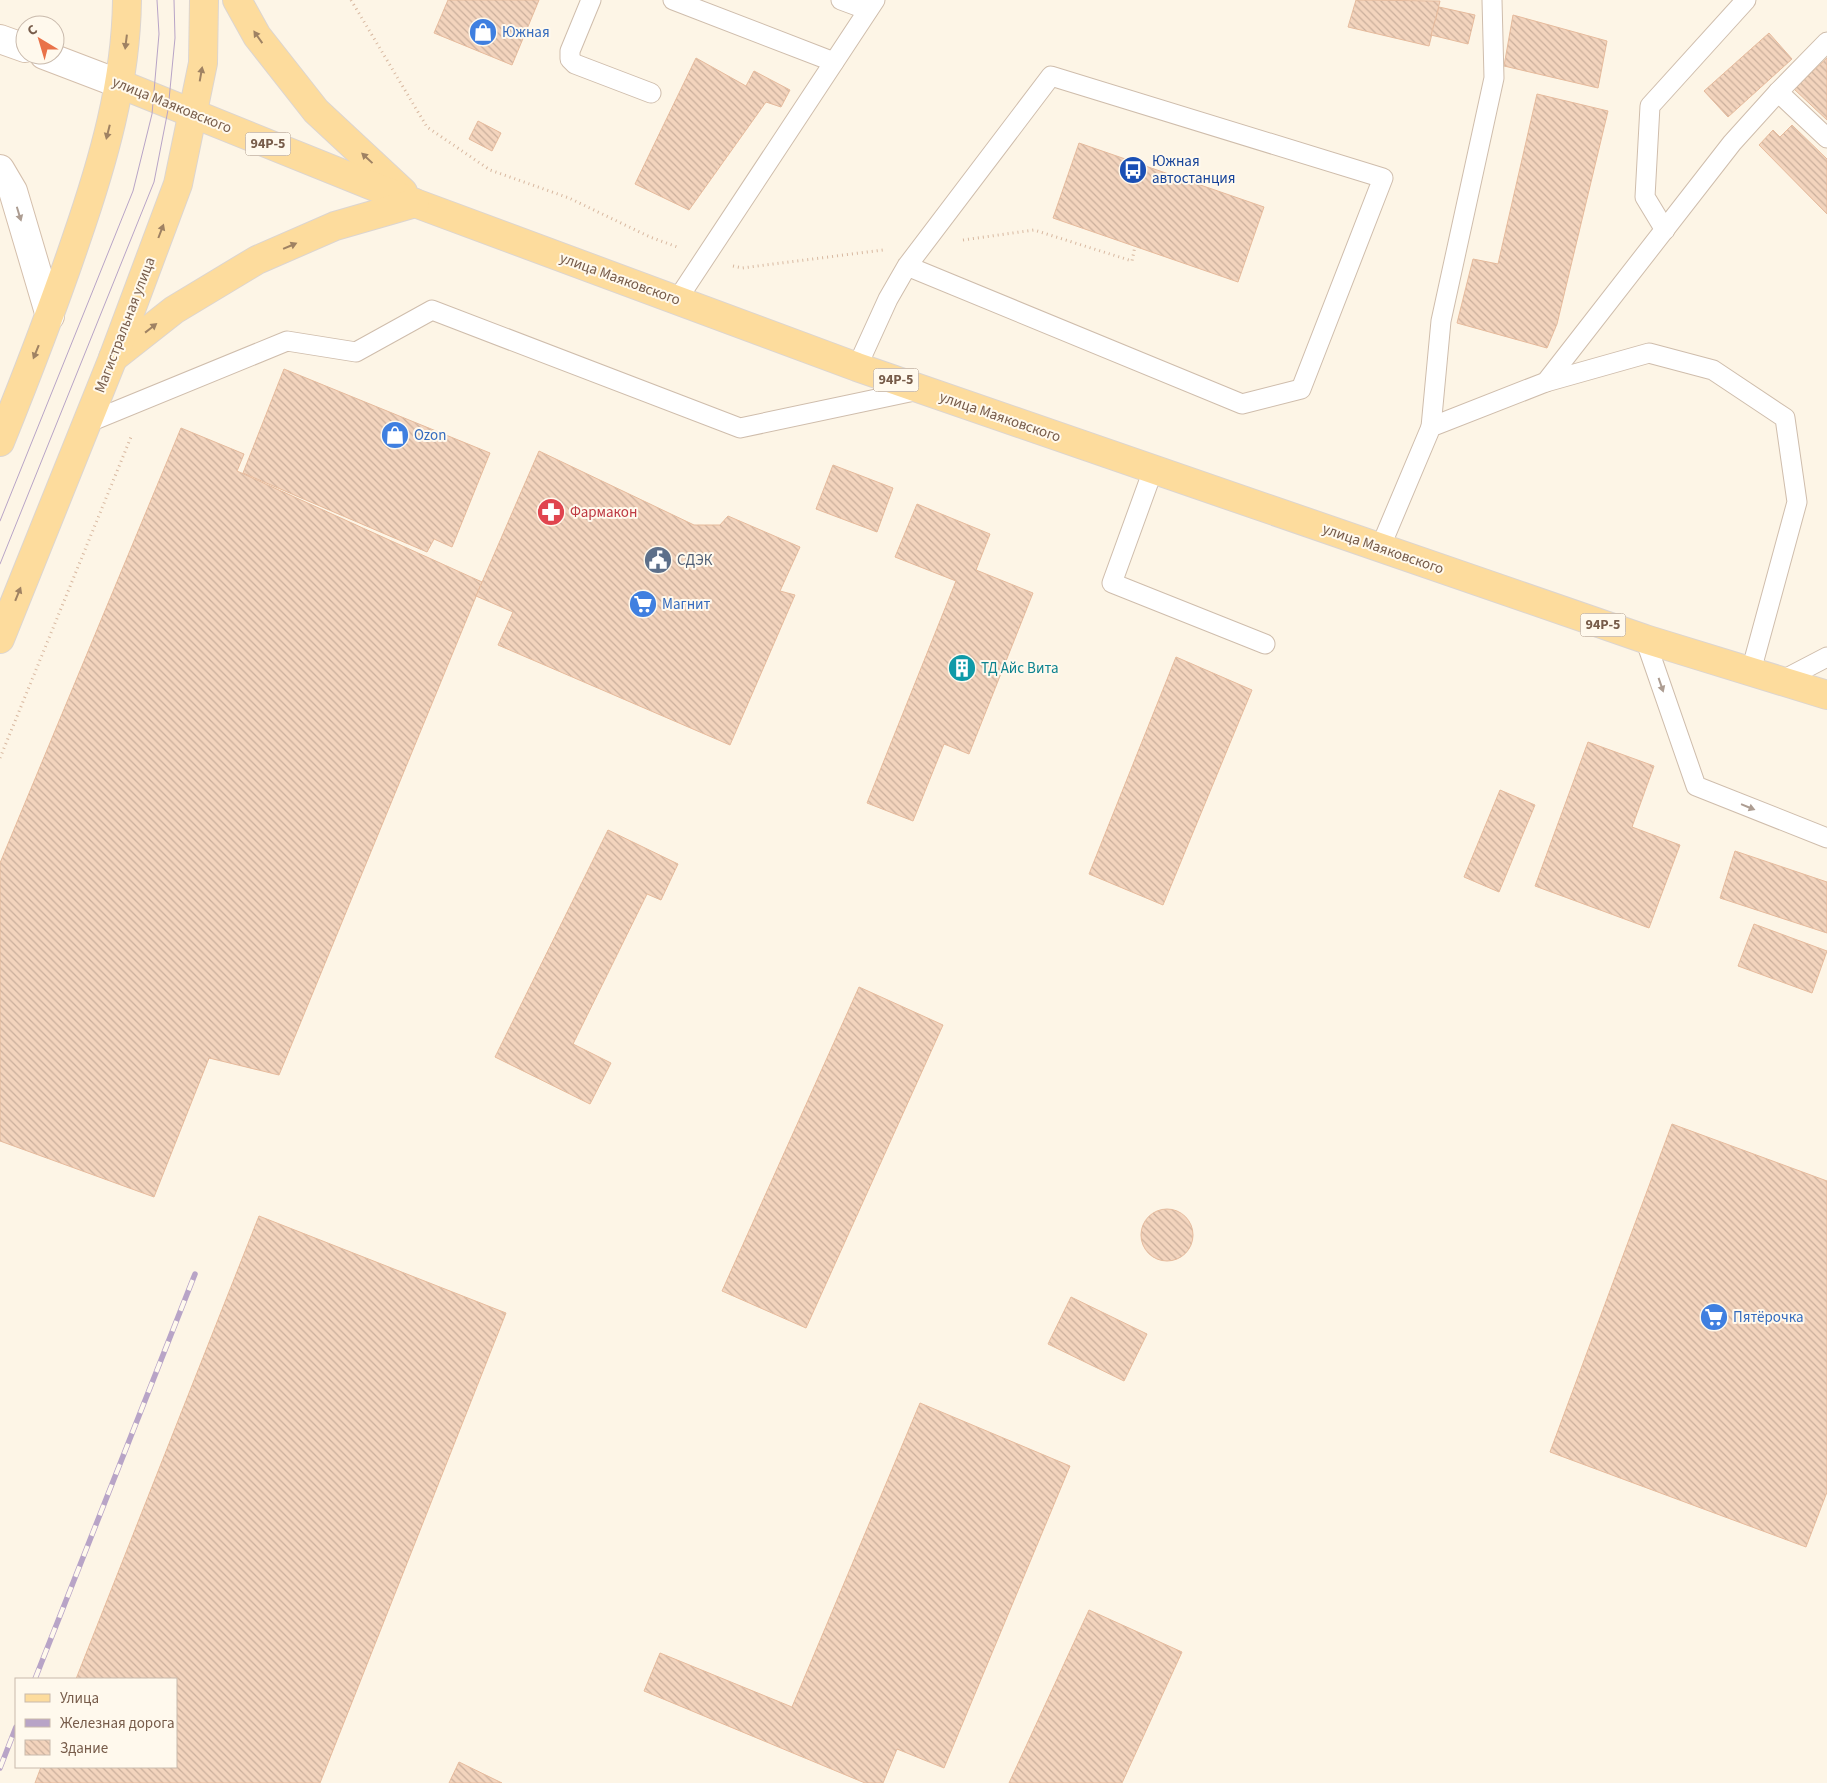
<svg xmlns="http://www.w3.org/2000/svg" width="1827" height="1783" viewBox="0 0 1827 1783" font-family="'Source Sans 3',sans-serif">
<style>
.building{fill:url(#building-back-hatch);stroke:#e6bb9d}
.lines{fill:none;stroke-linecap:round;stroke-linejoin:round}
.lane-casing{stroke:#cfbdac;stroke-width:21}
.secondary-casing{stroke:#d4bfac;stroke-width:30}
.primary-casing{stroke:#dcd5d0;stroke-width:30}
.path{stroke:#d8b8a0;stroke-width:3;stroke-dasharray:1 4;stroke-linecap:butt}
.lane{stroke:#fff;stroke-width:19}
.secondary{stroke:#fff;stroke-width:28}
.primary{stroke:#fddc9d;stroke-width:28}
.tram{stroke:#b8a4c7;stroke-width:1}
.rail-casing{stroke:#b8a4c7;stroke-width:5.5}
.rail{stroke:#fff9ed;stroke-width:4;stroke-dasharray:11;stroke-linecap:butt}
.oneway{fill:#9f8263}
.oneway2{fill:#ad9d92}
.labels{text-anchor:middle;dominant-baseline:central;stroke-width:4;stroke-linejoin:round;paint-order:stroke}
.shield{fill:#fff9ed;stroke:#a08b7b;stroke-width:1}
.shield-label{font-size:14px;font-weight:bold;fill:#775c4a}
.shop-label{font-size:15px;fill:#366cbe;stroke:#fff9ed;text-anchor:start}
.street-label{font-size:15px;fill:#775c4a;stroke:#fff9ed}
.transit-label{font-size:15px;fill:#164399;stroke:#fff9ed;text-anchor:start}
.health-label{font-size:15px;fill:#be3a42;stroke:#fff9ed;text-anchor:start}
.service-label{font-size:15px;fill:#4e5e75;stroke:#fff9ed;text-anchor:start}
.culture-label{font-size:15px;fill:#0d838f;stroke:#fff9ed;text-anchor:start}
</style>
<defs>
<pattern id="building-back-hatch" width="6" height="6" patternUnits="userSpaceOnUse" patternTransform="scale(1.25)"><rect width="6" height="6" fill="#f3d4bd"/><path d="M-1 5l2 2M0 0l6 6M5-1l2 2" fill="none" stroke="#caaf9c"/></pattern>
</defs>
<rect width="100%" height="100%" fill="#fdf5e6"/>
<g class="building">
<polygon points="448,0 539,0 512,65 434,33"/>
<polygon points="1356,0 1440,1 1429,46 1348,27"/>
<polygon points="1439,7 1475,15 1468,44 1431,35"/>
<polygon points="1513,15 1607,41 1598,88 1504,66"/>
<polygon points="1769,33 1792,59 1728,117 1704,91"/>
<polygon points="696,58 746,86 754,71 790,90 781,107 766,102 689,210 635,184"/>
<polygon points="1827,58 1827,120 1794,89"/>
<polygon points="1537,94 1608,111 1557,324 1547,348 1457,323 1473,259 1498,264"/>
<polygon points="478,121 501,133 492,151 469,139"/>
<polygon points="1792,125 1827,159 1827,214 1759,145 1773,130 1780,137"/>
<polygon points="1079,143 1264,207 1238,282 1053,218"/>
<polygon points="284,369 490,453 452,547 434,539 427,552 243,473"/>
<polygon points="181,428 244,454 237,471 482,582 279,1075 209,1058 154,1197 0,1141 0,863"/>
<polygon points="539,451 694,525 720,525 728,516 800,547 780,591 795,595 730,745 498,645 513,612 476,596"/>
<polygon points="833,465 893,488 877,532 816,509"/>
<polygon points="917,504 990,534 976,570 1033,593 969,754 944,744 913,821 867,803 956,581 895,557"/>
<polygon points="1176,657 1252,690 1163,905 1089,874"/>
<polygon points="1588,742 1654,766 1632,827 1680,845 1649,928 1535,886"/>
<polygon points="1500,790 1535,805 1499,892 1464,877"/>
<polygon points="608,830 678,864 661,900 647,894 573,1044 611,1063 590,1104 495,1057"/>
<polygon points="1735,851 1827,882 1827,933 1720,898"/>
<polygon points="1754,924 1827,951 1812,993 1738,966"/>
<polygon points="859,987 943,1025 806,1328 722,1291"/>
<polygon points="1672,1124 1827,1181 1827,1492 1806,1547 1550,1452"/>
<circle cx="1167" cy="1235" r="26"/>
<polygon points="259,1216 506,1313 320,1783 35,1783 41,1767 176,1767 176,1679 76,1679"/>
<polygon points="1071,1297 1147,1334 1124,1381 1048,1344"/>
<polygon points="920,1403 1070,1466 944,1768 897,1749 883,1783 865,1783 644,1691 660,1653 792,1707"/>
<polygon points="1089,1610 1182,1652 1122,1783 1009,1783"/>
<polygon points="459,1762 502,1783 449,1783"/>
</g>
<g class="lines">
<defs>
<g id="lane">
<polyline points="591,0 570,51 570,59 575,64 651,93"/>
<polyline points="673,0 834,62"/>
<polyline points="841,0 868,10"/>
<polyline points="1778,92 1827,138"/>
<polyline points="1665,230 1645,197 1650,106 1746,0"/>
<polyline points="677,300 875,0"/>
<polyline points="857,367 888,299 907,266 1051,76 1383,178 1301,389 1242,404 907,266"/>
<polyline points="1546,382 1649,353 1713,370 1785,418 1797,502 1751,671"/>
<polyline points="87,423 287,341 356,352 432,310 740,428 919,390"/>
<polyline points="1431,427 1441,321 1494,78 1492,0"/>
<polyline points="1153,470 1112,583 1265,644"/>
<polyline points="1380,548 1431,427 1546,382 1732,143 1778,92 1827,42"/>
<polyline points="1645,639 1696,786 1827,838"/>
<polyline points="1781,681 1827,657"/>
</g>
<g id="secondary">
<polyline points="0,39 25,48"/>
<polyline points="44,55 120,84"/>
<polyline points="0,169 13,191 50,316"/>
</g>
<g id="primary">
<polyline points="237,0 257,36 316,111 403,192"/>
<polyline points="120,84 415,203 857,367 1645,639 1827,695"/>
<polyline points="113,358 174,310 257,260 335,226 415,203"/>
<path d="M0,442C27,375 53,308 76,240C103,162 126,83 127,0"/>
<polyline points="0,639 113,358 178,184 203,63 204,0"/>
</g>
</defs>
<use href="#lane" class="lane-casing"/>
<use href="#secondary" class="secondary-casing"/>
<use href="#primary" class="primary-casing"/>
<g class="path">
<polyline points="351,0 427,127 490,170 569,198 650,237 680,248"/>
<polyline points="963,240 1034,230 1132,261 1135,246"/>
<polyline points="733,266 742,268 883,250"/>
<polyline points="0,758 131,437"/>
</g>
<use href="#lane" class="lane"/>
<use href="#secondary" class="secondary"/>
<use href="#primary" class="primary"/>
<g class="tram">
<polyline points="0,521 133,191 152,114 159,34 157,0"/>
<polyline points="0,564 154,182 168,110 175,38 174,0"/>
</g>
<defs>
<g id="rail">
<polyline points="35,1679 195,1274"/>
<polyline points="0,1768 16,1727"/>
</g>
</defs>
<use href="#rail" class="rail-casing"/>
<use href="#rail" class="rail"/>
</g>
<defs><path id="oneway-solid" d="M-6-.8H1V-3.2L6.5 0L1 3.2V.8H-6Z" transform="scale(1.25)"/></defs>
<g class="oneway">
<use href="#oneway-solid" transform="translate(258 37) rotate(-125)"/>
<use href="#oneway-solid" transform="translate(126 42) rotate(97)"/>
<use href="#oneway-solid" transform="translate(201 74) rotate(-80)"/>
<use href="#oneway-solid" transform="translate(108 132) rotate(104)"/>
<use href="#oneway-solid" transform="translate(367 158) rotate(-137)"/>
<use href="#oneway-solid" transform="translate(161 231) rotate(-69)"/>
<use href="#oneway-solid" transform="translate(290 246) rotate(-23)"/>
<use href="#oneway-solid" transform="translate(151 328) rotate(-38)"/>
<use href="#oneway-solid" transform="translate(36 352) rotate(112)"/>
<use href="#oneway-solid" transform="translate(18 594) rotate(-68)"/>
</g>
<g class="oneway2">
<use href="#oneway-solid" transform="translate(19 214) rotate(73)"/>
<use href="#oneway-solid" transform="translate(1661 685) rotate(71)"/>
<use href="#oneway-solid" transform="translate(1748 807) rotate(22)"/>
</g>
<defs>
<symbol id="shop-disc" viewBox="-11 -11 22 22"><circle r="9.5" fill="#3f7fe0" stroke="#fff9ed"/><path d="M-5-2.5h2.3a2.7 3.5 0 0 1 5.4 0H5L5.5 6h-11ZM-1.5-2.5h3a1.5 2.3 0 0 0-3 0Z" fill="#fff"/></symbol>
<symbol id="bus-disc" viewBox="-11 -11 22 22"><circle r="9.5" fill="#1a4fb4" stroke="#fff9ed"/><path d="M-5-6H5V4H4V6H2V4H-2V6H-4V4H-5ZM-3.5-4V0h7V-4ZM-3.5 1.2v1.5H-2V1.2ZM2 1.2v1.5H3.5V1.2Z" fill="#fff"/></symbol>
<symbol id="pharmacy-disc" viewBox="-11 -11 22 22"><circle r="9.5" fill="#e0444e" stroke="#fff9ed"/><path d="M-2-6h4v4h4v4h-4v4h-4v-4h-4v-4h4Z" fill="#fff"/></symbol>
<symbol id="civic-disc" viewBox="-11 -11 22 22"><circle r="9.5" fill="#5c6f8a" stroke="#fff9ed"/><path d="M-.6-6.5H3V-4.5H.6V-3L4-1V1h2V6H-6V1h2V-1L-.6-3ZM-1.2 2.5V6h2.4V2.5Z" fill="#fff"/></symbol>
<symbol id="supermarket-disc" viewBox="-11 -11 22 22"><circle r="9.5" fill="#3f7fe0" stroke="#fff9ed"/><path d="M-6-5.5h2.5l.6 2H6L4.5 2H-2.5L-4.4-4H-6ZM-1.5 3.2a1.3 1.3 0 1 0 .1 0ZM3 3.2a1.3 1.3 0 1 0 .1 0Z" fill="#fff"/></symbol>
<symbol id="building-disc" viewBox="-11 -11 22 22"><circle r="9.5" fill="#0f9aa8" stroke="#fff9ed"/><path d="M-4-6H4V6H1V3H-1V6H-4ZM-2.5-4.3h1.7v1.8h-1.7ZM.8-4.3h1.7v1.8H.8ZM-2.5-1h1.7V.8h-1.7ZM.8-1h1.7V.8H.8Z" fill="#fff"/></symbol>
</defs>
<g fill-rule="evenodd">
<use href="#shop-disc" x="467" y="16" width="32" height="32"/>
<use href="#bus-disc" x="1117" y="154" width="32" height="32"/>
<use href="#shop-disc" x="379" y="419" width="32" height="32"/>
<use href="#pharmacy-disc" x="535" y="496" width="32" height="32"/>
<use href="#civic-disc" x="642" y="544" width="32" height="32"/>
<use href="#supermarket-disc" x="627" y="588" width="32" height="32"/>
<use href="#building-disc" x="946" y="652" width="32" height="32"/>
<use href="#supermarket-disc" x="1698" y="1301" width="32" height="32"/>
</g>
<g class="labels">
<g class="shield">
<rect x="245.5" y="132.5" width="45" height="23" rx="4"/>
<rect x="873.5" y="368.5" width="45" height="23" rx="4"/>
<rect x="1580.5" y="613.5" width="45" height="23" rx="4"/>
</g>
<g class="shield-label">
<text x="268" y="144">94Р-5</text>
<text x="896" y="380">94Р-5</text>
<text x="1603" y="625">94Р-5</text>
</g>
<g class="shop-label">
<text x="502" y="32">Южная</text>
<text x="414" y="435">Ozon</text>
<text x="662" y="604">Магнит</text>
<text x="1733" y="1317">Пятёрочка</text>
</g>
<g class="street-label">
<text transform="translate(172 105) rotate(22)">улица Маяковского</text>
<text transform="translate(620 279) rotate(20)">улица Маяковского</text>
<text transform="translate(125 325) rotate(-69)">Магистральная улица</text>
<text transform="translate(1000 417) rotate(19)">улица Маяковского</text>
<text transform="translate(1383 549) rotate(19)">улица Маяковского</text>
</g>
<g class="transit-label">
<text x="1152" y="161">Южная<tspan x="1152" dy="17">автостанция</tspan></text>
</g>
<g class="health-label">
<text x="570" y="512">Фармакон</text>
</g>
<g class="service-label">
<text x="677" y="560">СДЭК</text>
</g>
<g class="culture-label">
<text x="981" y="668">ТД Айс Вита</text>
</g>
</g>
<rect x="15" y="1678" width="162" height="90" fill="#fff9ed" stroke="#c9baac"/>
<rect x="25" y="1694" width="25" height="8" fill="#fddc9d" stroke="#c9baac"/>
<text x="60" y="1703" font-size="15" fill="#775c4a">Улица</text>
<rect x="25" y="1719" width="25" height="8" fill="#b8a4c7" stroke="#c9baac"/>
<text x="60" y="1728" font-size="15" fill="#775c4a">Железная дорога</text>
<rect x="25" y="1740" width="25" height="15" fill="url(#building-back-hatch)" stroke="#c9baac"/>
<text x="60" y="1753" font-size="15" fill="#775c4a">Здание</text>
<g transform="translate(40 40) rotate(322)"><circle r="24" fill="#fff9ed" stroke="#c9baac"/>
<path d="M0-4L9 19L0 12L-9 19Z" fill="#e97249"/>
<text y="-8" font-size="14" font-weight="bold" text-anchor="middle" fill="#775c4a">С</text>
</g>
</svg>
